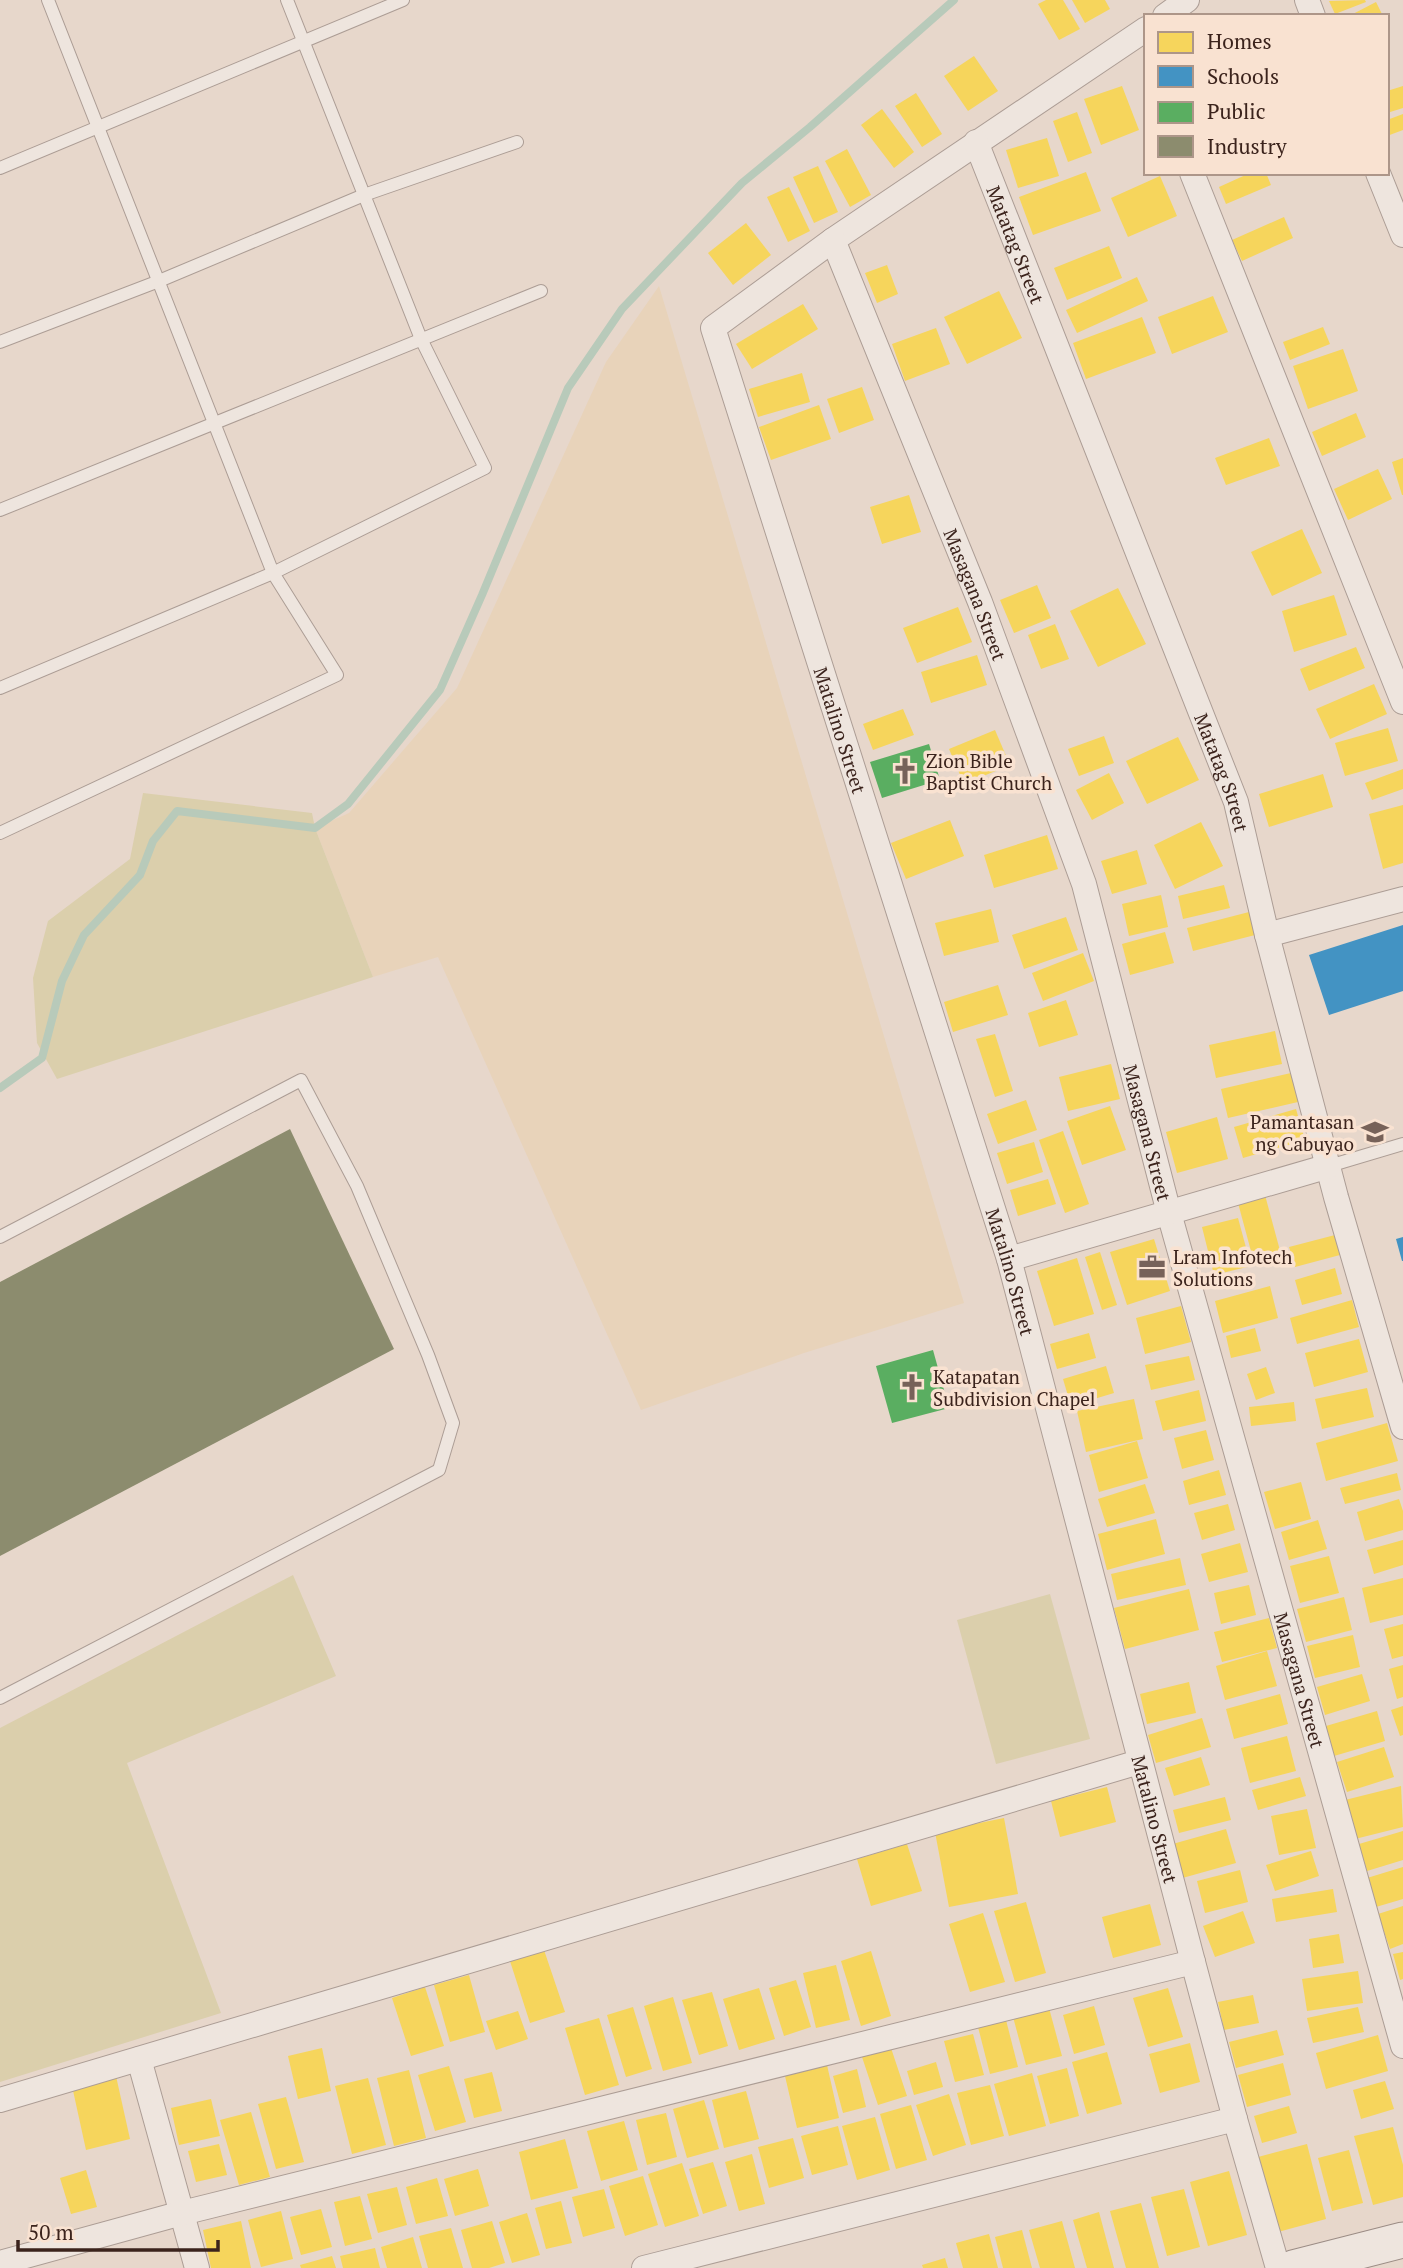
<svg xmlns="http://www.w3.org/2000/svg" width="1403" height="2268" viewBox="0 0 1403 2268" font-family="'PT Serif',serif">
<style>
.farmland{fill:#e8d3ba}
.green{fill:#dbcfac}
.homes{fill:#f6d55c}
.schools{fill:#4393c3}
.public{fill:#5aae61}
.industry{fill:#8c8c6e}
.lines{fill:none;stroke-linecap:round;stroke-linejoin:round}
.stream{stroke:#b8caba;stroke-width:8}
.lane-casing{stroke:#ac9d95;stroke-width:14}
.street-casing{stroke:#ac9d95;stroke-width:26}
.secondary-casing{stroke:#9b8c85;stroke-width:37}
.lane{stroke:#eee5de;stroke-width:12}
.street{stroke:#eee5de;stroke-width:24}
.secondary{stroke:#eee5de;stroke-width:35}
.labels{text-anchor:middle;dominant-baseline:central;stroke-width:7;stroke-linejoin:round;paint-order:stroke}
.street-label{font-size:19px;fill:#3b231c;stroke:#f9e2d1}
.poi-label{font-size:19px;fill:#3b231c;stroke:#f9e2d1;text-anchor:start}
</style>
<rect width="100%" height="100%" fill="#e7d7cb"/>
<polygon class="farmland" points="659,286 964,1303 804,1353 641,1410 438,957 373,977 315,828 349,813 457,688 606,362"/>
<g class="green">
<polygon points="143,793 312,813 315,828 373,977 57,1079 37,1043 33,978 48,921 130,859"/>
<polygon points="293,1575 336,1676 127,1763 221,2013 0,2082 0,1728"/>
<polygon points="1050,1594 1090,1739 996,1764 957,1620"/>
</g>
<g class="homes">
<polygon points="1046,0 1063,0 1080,29 1059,40 1038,4"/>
<polygon points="1072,0 1105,0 1110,9 1085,23"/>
<polygon points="1365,0 1366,2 1335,14 1329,1"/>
<polygon points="1376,2 1383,16 1349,16"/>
<polygon points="974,56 998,91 968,111 944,76"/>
<polygon points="1122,86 1139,130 1101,145 1084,99"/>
<polygon points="1403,86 1403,108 1387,113 1387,91"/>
<polygon points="916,93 942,134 922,147 895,106"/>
<polygon points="882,109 914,152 894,168 861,125"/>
<polygon points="1077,112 1092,153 1068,162 1053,121"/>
<polygon points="1403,114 1403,130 1387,136 1387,120"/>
<polygon points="1047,138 1059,176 1018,188 1006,150"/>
<polygon points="847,149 871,195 850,207 825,161"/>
<polygon points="818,166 838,212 814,223 793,177"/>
<polygon points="1086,172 1101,211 1033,235 1019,197"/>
<polygon points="1250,173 1266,173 1271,185 1226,204 1219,187"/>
<polygon points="1160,176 1177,216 1128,237 1111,198"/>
<polygon points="789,187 810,231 788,242 767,197"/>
<polygon points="1284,217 1293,238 1242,261 1232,240"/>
<polygon points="746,223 771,255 733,285 708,253"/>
<polygon points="1109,246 1122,278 1067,300 1054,268"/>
<polygon points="887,265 898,294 877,303 865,273"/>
<polygon points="1137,277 1148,301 1077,333 1066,310"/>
<polygon points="999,291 1022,338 967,364 944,317"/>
<polygon points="1213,296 1228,332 1172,354 1158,317"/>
<polygon points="803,304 818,329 752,369 736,344"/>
<polygon points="1142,317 1156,353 1086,379 1073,343"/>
<polygon points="1323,327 1330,344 1290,360 1283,342"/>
<polygon points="936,328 950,364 905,381 892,344"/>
<polygon points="1343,349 1358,391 1308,409 1293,366"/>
<polygon points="802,373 810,402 758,417 749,389"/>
<polygon points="862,387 874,420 839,433 827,399"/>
<polygon points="819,405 831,439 771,460 759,427"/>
<polygon points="1356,413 1366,437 1322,456 1312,432"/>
<polygon points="1269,438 1280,466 1226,485 1215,458"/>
<polygon points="1403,458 1403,495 1402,495 1392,462"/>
<polygon points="1378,469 1392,499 1348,520 1334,489"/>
<polygon points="909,495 921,532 882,544 870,507"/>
<polygon points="1302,529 1322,573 1272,596 1251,552"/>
<polygon points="1037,585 1051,618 1014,633 1000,600"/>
<polygon points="1118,588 1146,644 1098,667 1070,611"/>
<polygon points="1334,595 1347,635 1294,652 1282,611"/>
<polygon points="958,607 972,642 917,663 903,628"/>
<polygon points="1055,624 1069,659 1041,669 1028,635"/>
<polygon points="1356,647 1365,668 1309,691 1300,669"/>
<polygon points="977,655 987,685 931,703 921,672"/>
<polygon points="1374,684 1387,714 1330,739 1316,709"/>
<polygon points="903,709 914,735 873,750 863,724"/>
<polygon points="1388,728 1398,761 1345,776 1335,743"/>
<polygon points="995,730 1010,765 964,784 949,749"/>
<polygon points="1104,736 1114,763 1079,776 1068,749"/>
<polygon points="1178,737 1199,780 1147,804 1126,761"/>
<polygon points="1403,769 1403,789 1372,800 1365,783"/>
<polygon points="1109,773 1124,803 1092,820 1076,790"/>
<polygon points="1323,774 1333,807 1269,827 1259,794"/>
<polygon points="1403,805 1403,863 1383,869 1369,814"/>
<polygon points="950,820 964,856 906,879 891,843"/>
<polygon points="1201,822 1223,866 1175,889 1154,845"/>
<polygon points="1047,835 1058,869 994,888 984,855"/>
<polygon points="1137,850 1147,884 1112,894 1101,861"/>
<polygon points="1224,885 1230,908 1183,919 1178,896"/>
<polygon points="1161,895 1168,927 1129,936 1122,904"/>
<polygon points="991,909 999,942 944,956 935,923"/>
<polygon points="1249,912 1255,935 1193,951 1187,928"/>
<polygon points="1066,917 1078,950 1024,969 1012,935"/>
<polygon points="1165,932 1174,963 1130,975 1122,944"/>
<polygon points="1083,953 1094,981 1043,1001 1032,973"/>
<polygon points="998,985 1008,1015 953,1032 944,1002"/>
<polygon points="1066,1000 1078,1035 1039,1047 1028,1013"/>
<polygon points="1275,1031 1282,1064 1216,1078 1209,1045"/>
<polygon points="995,1034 1013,1091 995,1097 976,1039"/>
<polygon points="1111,1064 1120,1099 1068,1111 1059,1077"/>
<polygon points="1291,1073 1298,1102 1228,1118 1221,1089"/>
<polygon points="1026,1100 1037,1130 998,1144 987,1114"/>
<polygon points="1110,1106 1126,1150 1082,1165 1067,1121"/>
<polygon points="1296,1109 1305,1140 1243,1158 1234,1127"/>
<polygon points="1217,1117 1228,1159 1177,1173 1166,1132"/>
<polygon points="1063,1131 1089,1204 1065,1213 1039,1140"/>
<polygon points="1034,1142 1043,1172 1007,1184 997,1153"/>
<polygon points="1048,1179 1056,1204 1018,1216 1010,1190"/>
<polygon points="1265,1195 1282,1258 1255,1266 1238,1203"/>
<polygon points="1238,1218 1251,1266 1214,1275 1202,1227"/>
<polygon points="1335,1235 1340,1255 1295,1267 1289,1247"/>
<polygon points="1154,1239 1170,1291 1127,1305 1110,1252"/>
<polygon points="1100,1252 1117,1305 1102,1310 1085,1257"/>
<polygon points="1077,1258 1094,1314 1054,1326 1037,1271"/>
<polygon points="1335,1268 1342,1294 1302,1305 1295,1280"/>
<polygon points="1270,1286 1278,1318 1223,1333 1215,1301"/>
<polygon points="1352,1300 1359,1327 1297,1344 1290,1318"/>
<polygon points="1181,1306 1191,1342 1145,1354 1136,1318"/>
<polygon points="1255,1328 1261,1351 1231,1358 1226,1336"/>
<polygon points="1089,1333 1096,1358 1057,1369 1050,1344"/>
<polygon points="1359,1339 1368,1372 1314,1387 1305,1353"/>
<polygon points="1189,1356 1195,1380 1151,1390 1145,1365"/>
<polygon points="1106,1366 1114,1393 1071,1406 1063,1379"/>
<polygon points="1266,1367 1275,1393 1256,1400 1247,1374"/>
<polygon points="1367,1388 1374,1417 1322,1429 1315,1399"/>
<polygon points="1199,1390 1206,1421 1163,1431 1155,1401"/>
<polygon points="1134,1399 1143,1439 1086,1452 1077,1411"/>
<polygon points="1294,1402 1296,1421 1251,1426 1249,1407"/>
<polygon points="1387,1423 1398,1461 1326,1481 1316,1443"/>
<polygon points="1206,1430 1214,1460 1182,1469 1174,1438"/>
<polygon points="1137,1441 1148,1478 1099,1492 1089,1455"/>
<polygon points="1219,1470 1226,1495 1189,1505 1183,1481"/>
<polygon points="1397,1473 1401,1490 1345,1504 1340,1488"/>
<polygon points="1301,1482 1311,1519 1275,1529 1264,1492"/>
<polygon points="1145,1484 1155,1513 1107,1527 1098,1499"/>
<polygon points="1399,1499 1403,1511 1403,1530 1365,1541 1357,1512"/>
<polygon points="1228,1504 1235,1530 1202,1540 1194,1513"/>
<polygon points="1156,1519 1165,1554 1107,1570 1098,1534"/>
<polygon points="1318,1520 1327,1549 1289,1560 1281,1532"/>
<polygon points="1403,1540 1403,1565 1374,1574 1367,1550"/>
<polygon points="1240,1543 1248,1572 1209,1582 1201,1554"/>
<polygon points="1329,1556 1339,1593 1300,1603 1290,1566"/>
<polygon points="1180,1558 1186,1585 1117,1600 1111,1574"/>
<polygon points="1403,1578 1403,1615 1370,1623 1362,1588"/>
<polygon points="1249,1585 1256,1615 1221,1624 1214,1593"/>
<polygon points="1189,1589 1199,1630 1125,1649 1114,1608"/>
<polygon points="1344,1597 1352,1630 1306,1642 1297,1609"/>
<polygon points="1269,1618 1277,1648 1222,1662 1214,1632"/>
<polygon points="1403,1624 1403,1656 1392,1659 1384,1629"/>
<polygon points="1353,1635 1360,1667 1315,1678 1307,1646"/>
<polygon points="1267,1651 1277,1686 1225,1700 1216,1666"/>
<polygon points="1403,1665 1403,1697 1397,1699 1389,1669"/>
<polygon points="1362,1674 1370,1701 1325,1715 1317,1687"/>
<polygon points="1189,1682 1196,1713 1147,1724 1140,1694"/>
<polygon points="1280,1694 1288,1724 1234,1739 1226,1709"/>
<polygon points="1403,1706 1403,1735 1400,1736 1391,1710"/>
<polygon points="1377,1711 1385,1741 1334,1756 1326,1726"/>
<polygon points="1202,1718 1211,1747 1156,1763 1148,1735"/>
<polygon points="1287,1736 1296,1771 1250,1783 1241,1748"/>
<polygon points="1384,1747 1394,1777 1347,1792 1337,1762"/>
<polygon points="1201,1757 1210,1785 1174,1796 1165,1768"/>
<polygon points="1300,1777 1306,1796 1258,1810 1252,1790"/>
<polygon points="1401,1786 1403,1827 1355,1839 1345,1800"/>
<polygon points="1107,1787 1116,1822 1060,1837 1051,1801"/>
<polygon points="1225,1797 1231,1820 1179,1833 1173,1810"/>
<polygon points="1307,1809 1316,1848 1279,1855 1271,1816"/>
<polygon points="1004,1818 1018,1894 949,1907 935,1832"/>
<polygon points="1226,1829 1236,1863 1179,1879 1169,1845"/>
<polygon points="1403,1831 1403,1860 1367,1871 1359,1844"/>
<polygon points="907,1844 922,1891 871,1906 857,1859"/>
<polygon points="1311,1851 1319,1876 1275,1891 1266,1865"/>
<polygon points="1403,1867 1403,1899 1376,1907 1367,1878"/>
<polygon points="1240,1870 1248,1902 1205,1913 1197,1881"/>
<polygon points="1333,1889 1337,1912 1276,1922 1272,1899"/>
<polygon points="1026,1902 1046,1973 1015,1982 994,1911"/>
<polygon points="1150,1904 1161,1945 1113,1958 1102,1917"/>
<polygon points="1403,1906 1403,1944 1390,1949 1378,1914"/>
<polygon points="1243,1911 1255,1943 1215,1957 1203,1926"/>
<polygon points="983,1913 1005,1982 970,1992 949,1924"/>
<polygon points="1339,1934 1344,1963 1313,1968 1309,1939"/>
<polygon points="543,1947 565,2012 530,2023 509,1958"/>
<polygon points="871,1951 891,2016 861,2026 841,1961"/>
<polygon points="1403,1952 1403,1979 1400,1980 1393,1954"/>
<polygon points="836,1965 850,2020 816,2028 803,1973"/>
<polygon points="1358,1971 1363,2003 1307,2011 1302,1979"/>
<polygon points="469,1975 485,2032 450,2042 434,1985"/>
<polygon points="796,1980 811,2027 784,2036 769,1988"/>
<polygon points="425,1987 444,2046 411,2056 392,1998"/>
<polygon points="759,1988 775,2039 739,2050 723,1999"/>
<polygon points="1168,1988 1183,2037 1148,2047 1133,1998"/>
<polygon points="712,1992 728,2046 699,2055 682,2000"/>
<polygon points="1253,1995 1259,2023 1224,2030 1218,2002"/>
<polygon points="673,1997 692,2063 663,2071 644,2006"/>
<polygon points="1094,2006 1105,2045 1074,2054 1063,2015"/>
<polygon points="633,2007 652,2069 626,2077 607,2015"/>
<polygon points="1358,2007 1364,2032 1313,2043 1307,2018"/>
<polygon points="1049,2008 1062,2056 1026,2065 1013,2017"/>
<polygon points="518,2011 528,2039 496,2050 486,2021"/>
<polygon points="599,2018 619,2085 585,2095 565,2028"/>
<polygon points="1006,2020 1018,2067 990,2074 978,2027"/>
<polygon points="1277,2030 1284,2055 1236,2068 1229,2042"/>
<polygon points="973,2034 984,2075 955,2082 944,2041"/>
<polygon points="1378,2035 1388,2071 1326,2089 1316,2053"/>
<polygon points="1190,2043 1200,2082 1160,2093 1149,2054"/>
<polygon points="890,2045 907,2096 878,2105 861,2054"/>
<polygon points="322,2048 331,2091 298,2099 288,2056"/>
<polygon points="1107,2052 1122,2104 1087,2114 1072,2062"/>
<polygon points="936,2062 943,2087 914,2095 907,2071"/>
<polygon points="1283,2063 1291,2095 1247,2107 1238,2075"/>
<polygon points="827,2065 839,2118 797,2128 785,2076"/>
<polygon points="449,2066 466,2122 435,2131 418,2075"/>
<polygon points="1067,2068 1079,2116 1050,2124 1037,2076"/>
<polygon points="857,2069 866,2107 843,2113 833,2076"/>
<polygon points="409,2070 426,2138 394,2146 377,2078"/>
<polygon points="492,2072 502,2111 474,2118 464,2079"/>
<polygon points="1032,2073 1046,2126 1009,2136 994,2084"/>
<polygon points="116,2076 130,2139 86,2150 72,2086"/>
<polygon points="368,2078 386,2145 352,2154 335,2086"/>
<polygon points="1385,2081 1394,2109 1361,2119 1353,2090"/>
<polygon points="990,2085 1004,2136 971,2145 957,2093"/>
<polygon points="746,2091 759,2139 724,2148 712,2100"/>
<polygon points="949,2094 966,2145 933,2156 916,2105"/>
<polygon points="286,2097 304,2162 276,2169 258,2104"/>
<polygon points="211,2099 220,2136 179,2145 171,2108"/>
<polygon points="704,2100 719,2149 687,2158 673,2109"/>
<polygon points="911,2105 927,2160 896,2169 880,2114"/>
<polygon points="1289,2106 1297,2133 1262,2143 1254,2116"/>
<polygon points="251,2112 270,2177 239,2185 220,2120"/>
<polygon points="666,2113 677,2157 647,2165 636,2120"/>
<polygon points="875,2117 890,2170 857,2180 842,2126"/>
<polygon points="624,2121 638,2170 601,2181 587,2131"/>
<polygon points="838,2126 848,2165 812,2175 801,2136"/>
<polygon points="1393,2127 1403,2165 1403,2197 1373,2205 1354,2136"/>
<polygon points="793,2138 804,2178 769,2188 758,2147"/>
<polygon points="565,2139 578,2188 531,2200 519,2152"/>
<polygon points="219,2144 227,2175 196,2182 188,2151"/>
<polygon points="1307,2144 1326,2219 1278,2232 1258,2157"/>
<polygon points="1349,2150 1363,2203 1332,2211 1318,2158"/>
<polygon points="752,2154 765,2204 739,2211 725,2162"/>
<polygon points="713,2162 727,2206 703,2214 689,2169"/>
<polygon points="682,2163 699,2216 665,2227 648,2174"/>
<polygon points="478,2169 489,2206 455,2216 444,2179"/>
<polygon points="86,2170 97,2207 71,2214 60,2178"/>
<polygon points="1229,2171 1247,2235 1208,2246 1190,2182"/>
<polygon points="643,2176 658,2225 625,2236 609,2186"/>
<polygon points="437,2178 448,2216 416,2224 406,2187"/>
<polygon points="397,2187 407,2225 378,2233 367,2194"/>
<polygon points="604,2189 615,2228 583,2237 572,2197"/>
<polygon points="1184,2189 1200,2247 1167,2256 1151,2197"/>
<polygon points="360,2196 372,2239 345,2246 334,2202"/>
<polygon points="561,2201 572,2243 546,2249 535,2208"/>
<polygon points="1141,2203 1159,2268 1126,2268 1110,2211"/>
<polygon points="321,2209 332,2247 301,2255 290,2217"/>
<polygon points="281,2211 293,2259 261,2267 248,2220"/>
<polygon points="1099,2212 1114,2268 1087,2268 1073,2220"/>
<polygon points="527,2213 540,2255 512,2263 499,2222"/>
<polygon points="241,2221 251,2268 211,2268 203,2230"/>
<polygon points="492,2221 505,2263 489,2268 472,2268 461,2230"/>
<polygon points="1062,2221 1075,2268 1040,2268 1029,2230"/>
<polygon points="451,2228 463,2268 428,2268 419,2236"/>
<polygon points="1022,2230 1032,2268 1003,2268 995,2237"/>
<polygon points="989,2234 998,2268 963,2268 956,2243"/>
<polygon points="413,2237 422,2268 387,2268 381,2247"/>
<polygon points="375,2248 380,2268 343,2268 340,2256"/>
<polygon points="332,2256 336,2268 301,2268 300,2265"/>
<polygon points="945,2258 948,2268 923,2268 922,2265"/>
</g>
<g class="schools">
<polygon points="1403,925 1403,991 1329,1015 1309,955"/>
<polygon points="1403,1237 1403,1261 1402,1261 1396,1239"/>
</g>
<g class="public">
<polygon points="929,744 940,780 882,798 870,762"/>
<polygon points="933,1350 949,1408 892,1423 876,1366"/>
</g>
<polygon class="industry" points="290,1129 394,1349 0,1556 0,1282"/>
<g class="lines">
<polyline class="stream" points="0,1088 42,1058 62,981 84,935 140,875 153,841 177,811 315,828 348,804 440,690 482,595 568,388 622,309 742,183 810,127 954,0"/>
<defs>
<g id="lane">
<polyline points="0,168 403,0"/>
<polyline points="0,342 159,281 364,195 517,142"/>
<polyline points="0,510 541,291"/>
<polyline points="0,688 273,573 485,468 421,339 287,0"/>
<polyline points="0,833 337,675 273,573 48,0"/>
<polyline points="1329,1166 1403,1144"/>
<polyline points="0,1237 301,1080 357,1186 428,1355 453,1423 439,1470 0,1698"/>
</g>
<g id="street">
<polyline points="1307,0 1313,16"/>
<polyline points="1165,16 1187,0"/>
<path id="s1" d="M1146,29L833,240L713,328L1009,1259L1193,1962L1235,2119L1278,2268"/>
<path id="s2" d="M976,142L1236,802L1267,935L1336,1197L1403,1427"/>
<polyline points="1192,173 1403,702"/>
<polyline points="1378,173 1403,235"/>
<path id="s3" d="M833,240L980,602L1084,884L1169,1213L1403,2046"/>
<polyline points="1267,935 1403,899"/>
<polyline points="1009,1259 1329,1166"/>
<polyline points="139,2059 197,2268"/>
<polyline points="0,2100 1139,1762"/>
<polyline points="0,2263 182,2213 1193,1962"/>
<polyline points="644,2268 1235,2119"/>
</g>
<polyline id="secondary" points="1293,2268 1403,2240"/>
</defs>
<use href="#lane" class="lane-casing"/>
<use href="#street" class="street-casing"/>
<use href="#secondary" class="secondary-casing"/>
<use href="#lane" class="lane"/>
<use href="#street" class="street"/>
<use href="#secondary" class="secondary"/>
</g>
<defs>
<symbol id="church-bare" viewBox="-9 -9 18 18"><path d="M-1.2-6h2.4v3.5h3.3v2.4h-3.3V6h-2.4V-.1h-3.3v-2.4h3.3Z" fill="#776259" stroke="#f9e2d1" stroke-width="2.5" paint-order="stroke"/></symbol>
<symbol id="university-bare" viewBox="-9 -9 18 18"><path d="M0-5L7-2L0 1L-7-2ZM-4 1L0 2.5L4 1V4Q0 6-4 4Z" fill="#776259" stroke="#f9e2d1" stroke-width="2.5" paint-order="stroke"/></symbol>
<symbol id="office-bare" viewBox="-9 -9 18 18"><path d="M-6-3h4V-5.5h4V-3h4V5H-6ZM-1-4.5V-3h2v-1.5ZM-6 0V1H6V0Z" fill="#776259" stroke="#f9e2d1" stroke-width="2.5" paint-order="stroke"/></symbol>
</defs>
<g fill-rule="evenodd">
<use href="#church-bare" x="886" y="752" width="38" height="38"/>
<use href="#university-bare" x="1356" y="1113" width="38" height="38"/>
<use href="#office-bare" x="1133" y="1248" width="38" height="38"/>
<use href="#church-bare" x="893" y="1368" width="38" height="38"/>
</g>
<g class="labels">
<g class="street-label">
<text stroke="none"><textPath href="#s2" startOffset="110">Matatag Street</textPath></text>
<text stroke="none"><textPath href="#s3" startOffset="382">Masagana Street</textPath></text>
<text stroke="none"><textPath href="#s1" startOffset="948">Matalino Street</textPath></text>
<text stroke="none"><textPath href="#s2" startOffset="677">Matatag Street</textPath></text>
<text stroke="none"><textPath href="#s3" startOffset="948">Masagana Street</textPath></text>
<text stroke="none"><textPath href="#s1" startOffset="1516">Matalino Street</textPath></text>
<text stroke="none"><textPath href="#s3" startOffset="1516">Masagana Street</textPath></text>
<text stroke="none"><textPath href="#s1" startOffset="2082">Matalino Street</textPath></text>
</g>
<g class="poi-label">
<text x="926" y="760">Zion Bible<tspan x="926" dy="22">Baptist Church</tspan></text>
<text x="1354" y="1121" text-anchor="end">Pamantasan<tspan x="1354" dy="22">ng Cabuyao</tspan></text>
<text x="1173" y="1256">Lram Infotech<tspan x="1173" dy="22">Solutions</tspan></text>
<text x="933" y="1376">Katapatan<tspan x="933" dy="22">Subdivision Chapel</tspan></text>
</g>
</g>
<rect x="1144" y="14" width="245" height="161" fill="#f9e2d1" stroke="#ad9689" stroke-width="2"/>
<rect x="1158" y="32" width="35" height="21" fill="#f6d55c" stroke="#ad9689" stroke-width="2"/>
<text x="1207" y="49" font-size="21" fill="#3b231c">Homes</text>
<rect x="1158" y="66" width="35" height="21" fill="#4393c3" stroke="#ad9689" stroke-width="2"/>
<text x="1207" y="84" font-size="21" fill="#3b231c">Schools</text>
<rect x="1158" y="102" width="35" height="21" fill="#5aae61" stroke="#ad9689" stroke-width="2"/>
<text x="1207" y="119" font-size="21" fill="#3b231c">Public</text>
<rect x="1158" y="136" width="35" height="21" fill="#8c8c6e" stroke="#ad9689" stroke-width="2"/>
<text x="1207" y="154" font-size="21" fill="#3b231c">Industry</text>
<path d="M18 2240v10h200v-10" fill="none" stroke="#3b231c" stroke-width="3.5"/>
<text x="28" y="2240" font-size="21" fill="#3b231c" stroke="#f9e2d1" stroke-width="5" paint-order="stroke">50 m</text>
</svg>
